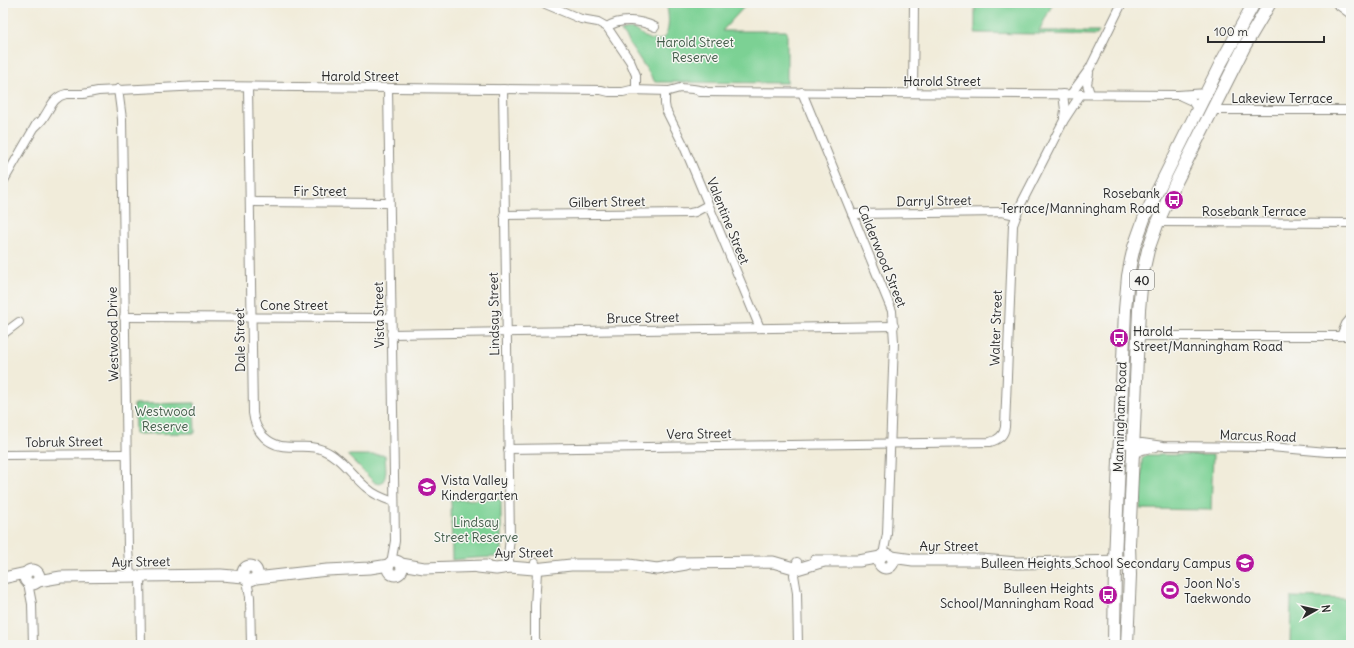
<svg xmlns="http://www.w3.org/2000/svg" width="1354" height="648" viewBox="0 0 1354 648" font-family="Delius,sans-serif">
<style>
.green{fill:#7cd194;stroke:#547e60}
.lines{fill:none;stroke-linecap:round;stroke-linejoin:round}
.street-casing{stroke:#8e8c82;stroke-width:10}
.secondary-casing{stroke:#8e8c82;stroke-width:13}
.primary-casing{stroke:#8e8c82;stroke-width:14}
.street{stroke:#fff;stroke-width:8}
.secondary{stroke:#fff;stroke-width:11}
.primary{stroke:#fff;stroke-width:12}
.labels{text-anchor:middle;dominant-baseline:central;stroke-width:3;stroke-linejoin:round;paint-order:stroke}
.shield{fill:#f6f6f2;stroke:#686867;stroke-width:1}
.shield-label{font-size:12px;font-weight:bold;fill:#2b2b2b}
.park-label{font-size:13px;fill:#435d4a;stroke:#f6f6f2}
.street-label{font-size:13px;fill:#2b2b2b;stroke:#f6f6f2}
.poi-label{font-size:13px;fill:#2b2b2b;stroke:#f6f6f2;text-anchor:end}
</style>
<rect width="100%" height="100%" fill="#f6f6f2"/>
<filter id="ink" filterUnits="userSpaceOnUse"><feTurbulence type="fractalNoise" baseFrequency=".025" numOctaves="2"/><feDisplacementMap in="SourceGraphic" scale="8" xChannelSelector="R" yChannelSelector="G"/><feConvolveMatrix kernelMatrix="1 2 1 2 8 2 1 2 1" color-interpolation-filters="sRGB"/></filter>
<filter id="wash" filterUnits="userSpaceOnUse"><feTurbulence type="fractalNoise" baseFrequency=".012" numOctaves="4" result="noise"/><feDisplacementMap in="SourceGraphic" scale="16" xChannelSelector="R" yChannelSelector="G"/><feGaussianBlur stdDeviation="0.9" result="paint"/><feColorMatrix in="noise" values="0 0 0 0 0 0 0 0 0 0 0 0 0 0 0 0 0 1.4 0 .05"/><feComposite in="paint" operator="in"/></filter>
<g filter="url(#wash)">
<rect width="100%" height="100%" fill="#f1ecda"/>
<g class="green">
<path d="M666,3H739L745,6L722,31H787V83L655,82L621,31C641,25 639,38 653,40C673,44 669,14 666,3Z"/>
<polygon points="975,3 1049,3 1052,5 1039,31 1099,31 1097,35 975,33"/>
<polygon points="194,403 195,433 135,434 134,404"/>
<path d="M347,455H385C385,464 389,478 380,484L375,483Z"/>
<polygon points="1146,455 1213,455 1211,510 1140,509 1142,459"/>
<polygon points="501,499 501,554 495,557 474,558 452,560 451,500"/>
<polygon points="1291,597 1351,599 1351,645 1290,645"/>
</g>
</g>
<g filter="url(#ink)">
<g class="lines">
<defs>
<g id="street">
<polyline points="543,3 581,19 598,22 607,27 630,61 636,75 636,90"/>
<path d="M607,27C620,18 640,20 655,27"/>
<polyline points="1089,73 1087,84 1090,94"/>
<path d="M248,87L253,413C254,422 257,430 264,437C283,455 303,441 323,450C341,457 352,476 367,488C374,495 385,499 394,502"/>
<polyline points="388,88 395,541 391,563"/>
<polyline points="118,89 122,119 128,549 130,577"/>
<polyline points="503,89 510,538 508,556 510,567"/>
<polyline points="665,91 665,104 666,110 683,144 760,328"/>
<polyline points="700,92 1178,95 1207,93"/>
<polyline points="802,92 892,311 894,342 887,534 883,555"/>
<polyline points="913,93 914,3"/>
<polyline points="1063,94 1065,110 1064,117"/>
<polyline points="1071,94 1090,68 1122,3"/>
<polyline points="1181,96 1192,101 1198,110"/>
<polyline points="1212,110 1351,110"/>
<path d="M35,127C38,124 42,121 44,117C51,107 53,97 66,94H83L98,91L201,86L601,90L609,92H623L631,90L669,91L680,88L693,89L705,91"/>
<polyline points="3,182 37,123"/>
<polyline points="250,202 389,203"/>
<polyline points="852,214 1002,212 1016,215"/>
<polyline points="504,215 690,213 695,212 708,205"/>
<polyline points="1158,222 1351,223"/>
<polyline points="124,317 391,318"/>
<polyline points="3,334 19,322"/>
<polyline points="391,334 894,326"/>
<polyline points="1137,336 1351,336"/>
<polyline points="1341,336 1346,324 1351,318"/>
<polyline points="1128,444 1142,443 1163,446 1271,447 1327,452 1351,452"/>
<path d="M508,449L990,442C998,440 1004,436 1005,427L1013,225L1020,206L1064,120L1081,94"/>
<polyline points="3,455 126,454"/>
<polyline points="1133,455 1142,450 1155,447"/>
<polyline points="797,562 794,575 797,593 798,645"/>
<polyline points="535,563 537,572 535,606 535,645"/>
<polyline points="140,576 141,645"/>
<polyline points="247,580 250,597 251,645"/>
<polyline points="28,583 32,604 33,645"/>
</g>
<g id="secondary">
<circle cx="886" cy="561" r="7"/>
<polyline points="892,557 913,560 981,560 1017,563 1129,561"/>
<circle cx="395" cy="568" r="7"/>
<polyline points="815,561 859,561 881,557"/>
<polyline points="679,563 773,562 797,569 821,562"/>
<polyline points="401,564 424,568 486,566"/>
<circle cx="250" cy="573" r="7"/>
<polyline points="478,567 496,569 510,567 534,569 571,565 629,565 657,569 686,564"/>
<circle cx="32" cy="577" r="7"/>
<polyline points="3,578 26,573"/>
<polyline points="256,578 327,570 370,568 389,565"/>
<polyline points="38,581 61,577 221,575 244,577"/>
</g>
<g id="primary">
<polyline points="1339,3 1351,12"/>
<polyline points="1114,645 1115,561 1125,310 1128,276 1131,260 1134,247 1145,216 1221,63 1254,3"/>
<polyline points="1127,645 1130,575 1129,545 1139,310 1142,277 1148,250 1158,222 1173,188 1244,47 1270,3"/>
</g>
</defs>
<use href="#street" class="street-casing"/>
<use href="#secondary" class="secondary-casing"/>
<use href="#primary" class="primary-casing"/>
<use href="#street" class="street"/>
<use href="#secondary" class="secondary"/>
<use href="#primary" class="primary"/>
</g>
</g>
<defs>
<symbol id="bus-disc" viewBox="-11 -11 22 22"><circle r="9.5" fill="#b5179e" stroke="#f6f6f2"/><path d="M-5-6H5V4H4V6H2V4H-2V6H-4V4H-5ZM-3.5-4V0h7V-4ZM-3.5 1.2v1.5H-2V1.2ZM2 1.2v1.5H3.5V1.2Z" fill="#fff"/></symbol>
<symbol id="school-disc" viewBox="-11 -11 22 22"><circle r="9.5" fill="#b5179e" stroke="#f6f6f2"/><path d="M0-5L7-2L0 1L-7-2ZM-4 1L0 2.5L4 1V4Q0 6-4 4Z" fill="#fff"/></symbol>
<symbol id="stadium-disc" viewBox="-11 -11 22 22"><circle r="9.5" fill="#b5179e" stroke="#f6f6f2"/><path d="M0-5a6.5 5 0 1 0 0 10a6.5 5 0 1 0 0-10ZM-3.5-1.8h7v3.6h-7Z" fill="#fff"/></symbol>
</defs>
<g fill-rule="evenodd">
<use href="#bus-disc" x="1163" y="189" width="22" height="22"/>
<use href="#bus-disc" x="1108" y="327" width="22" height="22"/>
<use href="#school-disc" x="416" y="476" width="22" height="22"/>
<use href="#school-disc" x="1234" y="552" width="22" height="22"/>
<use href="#stadium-disc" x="1159" y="579" width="22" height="22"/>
<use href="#bus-disc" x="1097" y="584" width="22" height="22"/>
</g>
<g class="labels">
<rect class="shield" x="1130" y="270" width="24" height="20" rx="3"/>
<g class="shield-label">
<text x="1142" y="280">40</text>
</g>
<g class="park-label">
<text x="695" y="42">Harold Street<tspan x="695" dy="15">Reserve</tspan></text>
<text x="165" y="411">Westwood<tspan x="165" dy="15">Reserve</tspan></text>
<text x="476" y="522">Lindsay<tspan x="476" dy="15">Street Reserve</tspan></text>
</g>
<g class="street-label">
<text x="360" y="76">Harold Street</text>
<text x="942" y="81">Harold Street</text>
<text x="1282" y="98">Lakeview Terrace</text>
<text x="320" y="191">Fir Street</text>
<text transform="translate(934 201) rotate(-1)">Darryl Street</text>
<text transform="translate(607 202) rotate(-1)">Gilbert Street</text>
<text x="1254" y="211">Rosebank Terrace</text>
<text transform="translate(728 221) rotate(68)">Valentine Street</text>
<text transform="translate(882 256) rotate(68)">Calderwood Street</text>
<text x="294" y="305">Cone Street</text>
<text transform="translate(494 314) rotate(-91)">Lindsay Street</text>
<text transform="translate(379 315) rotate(-91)">Vista Street</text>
<text transform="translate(643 318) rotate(-1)">Bruce Street</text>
<text transform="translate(996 328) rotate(-88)">Walter Street</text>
<text transform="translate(113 334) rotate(-91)">Westwood Drive</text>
<text transform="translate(240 340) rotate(-91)">Dale Street</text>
<text transform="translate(1120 417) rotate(-88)">Manningham Road</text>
<text transform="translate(699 434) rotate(-1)">Vera Street</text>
<text transform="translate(1258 436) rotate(2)">Marcus Road</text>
<text transform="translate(64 442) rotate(-1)">Tobruk Street</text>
<text x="949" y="546">Ayr Street</text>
<text transform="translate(524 553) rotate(-1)">Ayr Street</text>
<text transform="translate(141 562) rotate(-1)">Ayr Street</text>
</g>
<g class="poi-label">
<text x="1160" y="193">Rosebank<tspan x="1160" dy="15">Terrace/Manningham Road</tspan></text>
<text x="1133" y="331" text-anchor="start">Harold<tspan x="1133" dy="15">Street/Manningham Road</tspan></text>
<text x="441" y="480" text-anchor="start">Vista Valley<tspan x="441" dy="15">Kindergarten</tspan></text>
<text x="1231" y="563">Bulleen Heights School Secondary Campus</text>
<text x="1184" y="583" text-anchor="start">Joon No's<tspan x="1184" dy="15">Taekwondo</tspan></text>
<text x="1094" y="588">Bulleen Heights<tspan x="1094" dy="15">School/Manningham Road</tspan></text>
</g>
</g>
<rect width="1354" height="648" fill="none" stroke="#f6f6f2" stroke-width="16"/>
<g transform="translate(1316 610) rotate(82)" stroke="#f6f6f2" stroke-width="3" paint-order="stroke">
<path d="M0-3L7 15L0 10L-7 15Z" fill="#2b2b2b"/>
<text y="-6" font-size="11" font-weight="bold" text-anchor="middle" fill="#2b2b2b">N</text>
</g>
<path d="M1208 36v6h116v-6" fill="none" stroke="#2b2b2b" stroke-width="2"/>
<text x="1214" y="36" font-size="12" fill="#2b2b2b" stroke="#f6f6f2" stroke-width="3" paint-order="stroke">100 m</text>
</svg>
